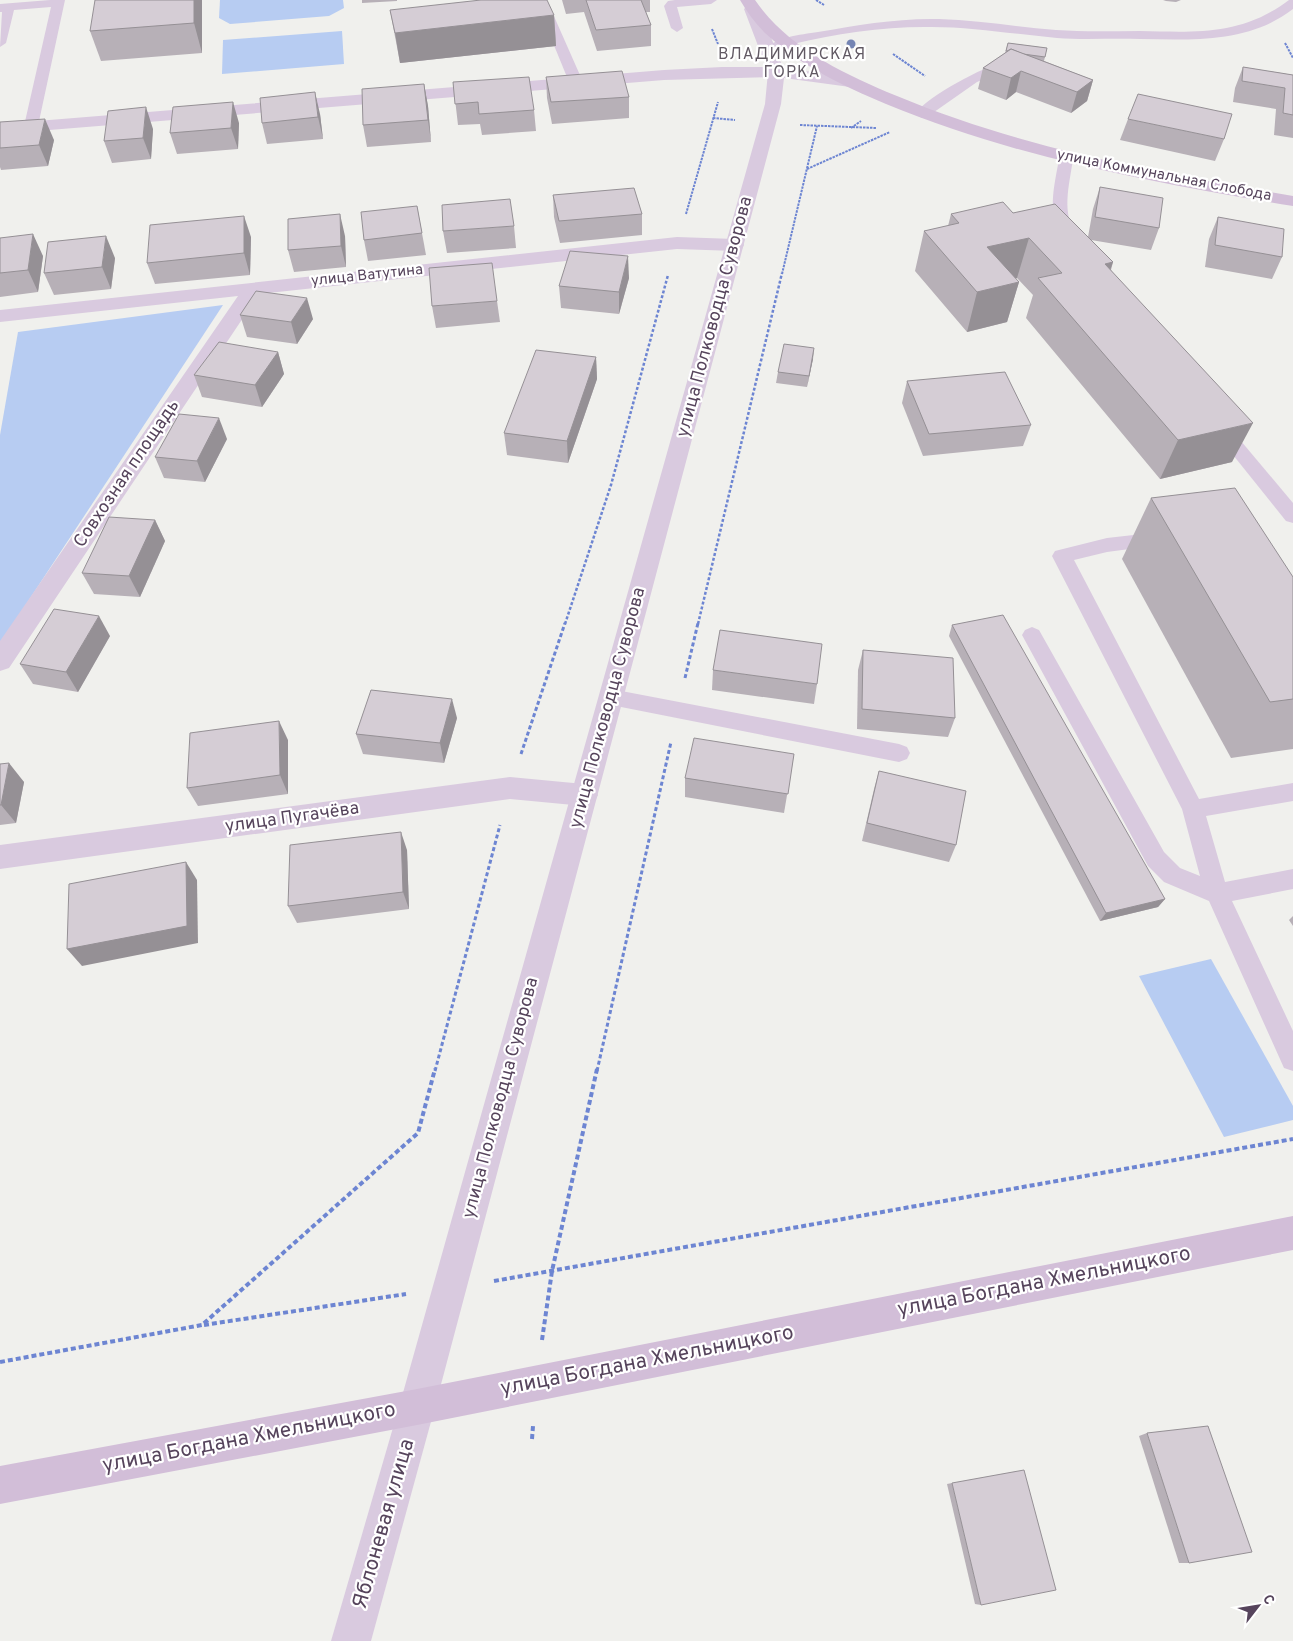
<svg xmlns="http://www.w3.org/2000/svg" width="1293" height="1641" viewBox="0 0 1293 1641" font-family="Overpass,sans-serif">
<style>
.green{fill:#b7ccf2}
.lines{fill:none;stroke-linecap:round;stroke-linejoin:round}
.path-far3{stroke:#6d85d2;stroke-width:2;stroke-dasharray:2.5 1;stroke-linecap:butt}
.path-far2{stroke:#6d85d2;stroke-width:2.5;stroke-dasharray:3 2;stroke-linecap:butt}
.path-far1{stroke:#6d85d2;stroke-width:3;stroke-dasharray:4 2.5;stroke-linecap:butt}
.path{stroke:#6d85d2;stroke-width:4;stroke-dasharray:5 3;stroke-linecap:butt}
.service{fill:#d9cadf;fill-rule:evenodd}
.minor{fill:#d9cadf;fill-rule:evenodd}
.tertiary{fill:#d9cadf;fill-rule:evenodd}
.secondary{fill:#d2bed8;fill-rule:evenodd}
.tree{fill:#7484b3}
.wall{fill:#b7b0b7}
.shaded-wall{fill:#959095}
.building{fill:#d5cdd5;stroke:#959095}
.labels{text-anchor:middle;dominant-baseline:central;stroke-width:4.5;stroke-linejoin:round;paint-order:stroke}
.far-street-label{font-size:15px;fill:#56445c;stroke:#fff}
.far-quarter-label{font-size:16px;letter-spacing:1px;fill:#615963;stroke:#fff}
.street-label{font-size:18px;fill:#56445c;stroke:#fff}
.near-street-label{font-size:21px;fill:#56445c;stroke:#fff}
</style>
<rect width="100%" height="100%" fill="#f0f0ed"/>
<g class="green">
<polygon points="220,0 343,0 344,8 329,16 230,24 219,18"/>
<polygon points="342,31 344,64 222,74 223,40"/>
<polygon points="223,305 0,644 0,435 18,332"/>
<polygon points="1211,959 1293,1106 1293,1120 1224,1137 1139,976"/>
</g>
<g class="lines">
<g class="path-far3">
<polyline points="816,0 824,5"/>
<polyline points="712,29 718,44"/>
<polyline points="1285,43 1293,58"/>
<polyline points="893,54 925,76"/>
<polyline points="713,118 735,120"/>
<polyline points="800,125 876,128"/>
<polyline points="851,128 861,121"/>
<polyline points="807,169 890,132"/>
<polyline points="686,214 718,102"/>
<polyline points="782,274 817,126"/>
</g>
<g class="path-far2">
<polyline points="565,624 611,485 668,275"/>
<polyline points="698,624 782,273"/>
</g>
<g class="path-far1">
<polyline points="685,678 698,623"/>
<polyline points="521,754 565,623"/>
<polyline points="435,1071 500,825"/>
<polyline points="597,1071 671,742"/>
</g>
<g class="path">
<polyline points="494,1281 1293,1139"/>
<polyline points="204,1325 406,1294"/>
<polyline points="542,1340 552,1271 597,1069"/>
<polyline points="0,1362 202,1325 418,1133 435,1069"/>
<polyline points="532,1439 533,1426"/>
</g>
<g class="service">
<polygon points="50,0 65,0 38,126 31,130 24,126 51,7 14,10 6,43 0,47 2,12 0,12 0,4"/>
<polygon points="675,0 717,0 711,4 677,7 683,28 677,32 671,28 664,6 668,1"/>
<path d="M1289,0H1293V9C1249,43 1193,40 1140,39C1112,38 1084,40 1057,38C1012,34 968,26 924,27C882,27 833,34 793,44C784,47 777,54 769,56L763,52C775,36 800,35 818,32C858,25 898,18 939,19C978,20 1017,27 1056,30C1084,32 1112,31 1140,31C1197,32 1241,36 1289,0Z"/>
<polygon points="538,5 553,14 583,82 581,85 576,86 569,82 542,16 532,9"/>
<path d="M1006,61L1013,65L1011,68L977,82L927,117L922,118L915,114C929,95 983,67 1006,61Z"/>
<path d="M1066,155L1071,156L1073,159C1069,187 1061,212 1077,237L1074,240H1064C1046,214 1054,188 1059,159L1061,156Z"/>
<polygon points="1219,420 1225,422 1293,503 1293,523 1286,521 1213,430 1210,426 1213,422"/>
<polygon points="1160,532 1167,534 1169,539 1167,544 1107,552 1074,560 1199,799 1293,783 1293,801 1206,816 1225,882 1293,869 1293,889 1232,901 1293,1031 1293,1071 1284,1068 1209,901 1164,882 1148,866 1022,635 1025,630 1032,627 1039,630 1164,852 1180,868 1200,876 1182,809 1052,556 1055,551 1107,538"/>
<polygon points="611,689 899,744 907,747 910,753 907,759 899,762 611,705 604,703 601,697 604,691"/>
</g>
<g class="minor">
<polygon points="722,67 776,67 782,69 784,72 782,75 776,77 664,80 0,134 0,124 664,70"/>
<polygon points="677,237 735,239 742,241 744,245 742,249 735,251 677,249 259,294 9,668 0,671 0,641 238,296 0,322 0,310"/>
<polygon points="510,777 584,784 594,787 598,795 594,803 584,806 510,799 0,869 0,845"/>
<polygon points="417,1389 430,1394 435,1407 371,1641 331,1641 399,1407 404,1394"/>
</g>
<polygon class="tertiary" points="752,4 757,6 760,9 783,68 850,77 856,79 858,82 856,85 850,87 784,78 781,104 435,1407 430,1420 417,1425 404,1420 399,1407 765,104 768,72 744,9 747,6"/>
<g class="secondary">
<path d="M740,0H755C788,48 844,74 897,96C1024,149 1158,173 1293,196V206C1155,183 1016,158 886,104C843,86 799,65 765,33C755,23 747,12 740,0Z"/>
<polygon points="1293,1216 1293,1250 417,1425 0,1504 0,1466 417,1389"/>
</g>
</g>
<circle class="tree" cx="851" cy="44" r="4.5"/>
<g class="wall">
<polygon points="202,0 202,53 101,61 90,31"/>
<polygon points="362,0 397,0 397,1 362,3"/>
<polygon points="562,0 650,0 650,12 646,12 651,25 651,46 597,51 584,12 566,14"/>
<polygon points="1163,0 1181,0 1176,2 1166,1"/>
<polygon points="390,10 554,15 556,46 400,63"/>
<polygon points="1008,43 1047,48 1044,61 1093,80 1087,101 1071,113 1016,92 1006,100 978,89 983,68 1005,53"/>
<polygon points="1243,67 1293,75 1293,138 1274,135 1276,109 1233,102 1235,88"/>
<polygon points="546,77 629,97 629,118 552,124 547,98"/>
<polygon points="453,82 534,110 536,131 482,135 480,124 458,125"/>
<polygon points="424,84 428,106 431,142 367,147 363,125"/>
<polygon points="320,114 323,139 267,144 262,123"/>
<polygon points="1128,119 1224,139 1215,161 1120,140"/>
<polygon points="0,122 54,140 48,166 1,170 0,167"/>
<polygon points="239,123 238,149 177,154 170,133"/>
<polygon points="153,129 151,159 112,163 104,141"/>
<polygon points="1100,187 1159,228 1151,250 1091,240 1113,262 1111,270 1232,462 1160,479 1026,318 1033,295 1017,278 1015,279 1019,282 1007,322 967,332 915,271 924,231 948,226 951,214 1013,213 1088,237 1093,209"/>
<polygon points="553,195 642,214 642,235 560,243 554,217"/>
<polygon points="417,206 426,255 368,261 364,240"/>
<polygon points="1218,217 1282,257 1272,279 1205,267 1209,239"/>
<polygon points="514,226 516,248 447,253 443,231"/>
<polygon points="345,236 346,267 294,272 288,250"/>
<polygon points="251,237 250,275 155,284 147,263"/>
<polygon points="0,238 43,256 38,292 0,297"/>
<polygon points="115,258 111,289 54,295 44,273"/>
<polygon points="629,278 619,314 561,308 559,286"/>
<polygon points="497,301 500,322 436,328 432,306"/>
<polygon points="240,315 313,319 297,344 247,337"/>
<polygon points="278,352 284,374 262,407 202,397 194,375"/>
<polygon points="596,357 597,379 568,463 507,455 504,433"/>
<polygon points="813,359 807,387 776,383 778,372"/>
<polygon points="907,381 1031,425 1023,446 923,456 902,403"/>
<polygon points="227,439 205,482 164,478 155,457"/>
<polygon points="1151,498 1293,577 1293,749 1231,758 1122,559"/>
<polygon points="155,520 165,541 140,597 94,594 82,573"/>
<polygon points="952,625 1165,899 1158,907 1100,921 949,636"/>
<polygon points="110,636 78,692 33,684 20,664"/>
<polygon points="863,650 955,718 948,737 857,729 858,670"/>
<polygon points="713,670 817,684 814,704 712,690"/>
<polygon points="457,718 444,763 363,754 356,734"/>
<polygon points="288,740 288,794 198,806 187,788"/>
<polygon points="794,754 784,813 685,797 685,778"/>
<polygon points="0,764 24,782 16,823 0,825"/>
<polygon points="879,771 956,845 949,862 862,841 874,789"/>
<polygon points="407,850 409,909 297,923 288,906"/>
<polygon points="1293,916 1293,926 1289,920"/>
<polygon points="1147,1433 1189,1563 1179,1563 1139,1436"/>
<polygon points="952,1483 981,1605 975,1604 947,1484"/>
</g>
<g class="shaded-wall">
<polygon points="194,0 202,0 202,53 194,23"/>
<polygon points="554,15 556,46 400,63 395,33"/>
<polygon points="1021,71 1016,92 1006,100 1011,78"/>
<polygon points="1093,80 1087,101 1071,113 1077,92"/>
<polygon points="424,84 428,106 431,142 428,120"/>
<polygon points="315,92 320,114 323,139 318,117"/>
<polygon points="233,102 239,123 238,149 231,128"/>
<polygon points="146,107 153,129 151,159 143,138"/>
<polygon points="45,119 54,140 48,166 39,145"/>
<polygon points="340,214 345,236 346,267 341,246"/>
<polygon points="244,216 251,237 250,275 244,253"/>
<polygon points="33,234 43,256 38,292 28,270"/>
<polygon points="106,236 115,258 111,289 102,267"/>
<polygon points="1029,238 1017,278 977,287 987,247"/>
<polygon points="628,256 629,278 619,314 619,292"/>
<polygon points="1113,262 1099,302 1105,264"/>
<polygon points="1019,282 1007,322 967,332 977,292"/>
<polygon points="307,298 313,319 297,344 291,322"/>
<polygon points="814,348 813,359 807,387 809,376"/>
<polygon points="278,352 284,374 262,407 255,385"/>
<polygon points="596,357 597,379 568,463 567,441"/>
<polygon points="219,418 227,439 205,482 197,461"/>
<polygon points="1253,423 1232,462 1160,479 1178,440"/>
<polygon points="155,520 165,541 140,597 129,576"/>
<polygon points="99,616 110,636 78,692 66,672"/>
<polygon points="452,699 457,718 444,763 440,743"/>
<polygon points="279,721 288,740 288,794 280,775"/>
<polygon points="9,763 24,782 16,823 1,805"/>
<polygon points="401,832 407,850 409,909 403,892"/>
<polygon points="186,862 197,880 198,943 82,966 67,949"/>
<polygon points="1165,899 1158,907 1100,921 1106,913"/>
</g>
<g class="building">
<polygon points="95,0 194,0 194,23 90,31"/>
<polygon points="481,0 547,0 554,15 395,33 390,10"/>
<polygon points="586,0 641,0 651,25 596,30"/>
<polygon points="1008,43 1047,48 1045,57 1023,54 1011,49 1007,51 1006,51"/>
<polygon points="1011,49 1093,80 1077,92 1021,71 1011,78 983,68"/>
<polygon points="1243,67 1293,75 1293,115 1283,113 1285,88 1242,81"/>
<polygon points="622,71 629,97 551,102 546,77"/>
<polygon points="529,77 534,110 479,114 478,102 455,104 453,82"/>
<polygon points="424,84 428,120 363,125 362,89"/>
<polygon points="315,92 318,117 262,123 260,98"/>
<polygon points="1138,94 1232,114 1224,139 1128,119"/>
<polygon points="233,102 231,128 170,133 173,107"/>
<polygon points="146,107 143,138 104,141 108,111"/>
<polygon points="45,119 39,145 0,148 0,122"/>
<polygon points="1100,187 1163,198 1159,228 1095,217"/>
<polygon points="634,188 642,214 559,221 553,195"/>
<polygon points="510,199 514,226 443,231 442,205"/>
<polygon points="1003,202 1013,213 1055,204 1113,262 1105,264 1253,423 1178,440 1038,278 1062,273 1029,238 987,247 1019,282 977,292 924,231 959,223 951,214"/>
<polygon points="417,206 422,233 364,240 361,212"/>
<polygon points="340,214 341,246 288,250 288,219"/>
<polygon points="244,216 244,253 147,263 150,225"/>
<polygon points="1218,217 1284,229 1282,257 1215,245"/>
<polygon points="33,234 28,270 0,273 0,238"/>
<polygon points="106,236 102,267 44,273 48,242"/>
<polygon points="570,251 628,256 619,292 559,286"/>
<polygon points="492,263 497,301 432,306 429,268"/>
<polygon points="256,291 307,298 291,322 240,315"/>
<polygon points="219,342 278,352 255,385 194,375"/>
<polygon points="784,344 814,348 809,376 778,372"/>
<polygon points="536,350 596,357 567,441 504,433"/>
<polygon points="1005,372 1031,425 929,434 907,381"/>
<polygon points="179,414 219,418 197,461 155,457"/>
<polygon points="1235,488 1293,577 1293,699 1270,702 1151,498"/>
<polygon points="109,517 155,520 129,576 82,573"/>
<polygon points="54,609 99,616 66,672 20,664"/>
<polygon points="1003,615 1165,899 1106,913 952,625"/>
<polygon points="720,630 822,644 817,684 713,670"/>
<polygon points="863,650 953,658 955,718 862,709"/>
<polygon points="371,690 452,699 440,743 356,734"/>
<polygon points="279,721 280,775 187,788 190,733"/>
<polygon points="694,738 794,754 788,794 685,778"/>
<polygon points="9,763 1,805 0,805 0,764"/>
<polygon points="879,771 966,791 956,845 867,823"/>
<polygon points="401,832 403,892 288,906 290,845"/>
<polygon points="186,862 187,926 67,949 69,884"/>
<polygon points="1208,1426 1252,1552 1189,1563 1147,1433"/>
<polygon points="1024,1470 1056,1590 981,1605 952,1483"/>
</g>
<g class="labels">
<g class="far-street-label">
<text transform="translate(1164 176) rotate(11)">улица Коммунальная Слобода</text>
<text transform="translate(367 276) rotate(-6)">улица Ватутина</text>
</g>
<g class="far-quarter-label">
<text x="792" y="55">ВЛАДИМИРСКАЯ<tspan x="792" dy="18">ГОРКА</tspan></text>
</g>
<g class="street-label">
<text transform="translate(715 317) rotate(-75)">улица Полководца Суворова</text>
<text transform="translate(127 474) rotate(-56)">Совхозная площадь</text>
<text transform="translate(608 708) rotate(-75)">улица Полководца Суворова</text>
<text transform="translate(292 818) rotate(-8)">улица Пугачёва</text>
<text transform="translate(501 1098) rotate(-75)">улица Полководца Суворова</text>
</g>
<g class="near-street-label">
<text transform="translate(1044 1282) rotate(-11)">улица Богдана Хмельницкого</text>
<text transform="translate(647 1361) rotate(-11)">улица Богдана Хмельницкого</text>
<text transform="translate(249 1438) rotate(-11)">улица Богдана Хмельницкого</text>
<text transform="translate(384 1524) rotate(-74)">Яблоневая улица</text>
</g>
</g>
<g transform="translate(1258 1606) rotate(59)" stroke="#ffffff" stroke-width="4" paint-order="stroke">
<path d="M0-4L9 19L0 12L-9 19Z" fill="#56445c"/>
<text y="-8" font-size="14" font-weight="bold" text-anchor="middle" fill="#56445c">С</text>
</g>
</svg>
